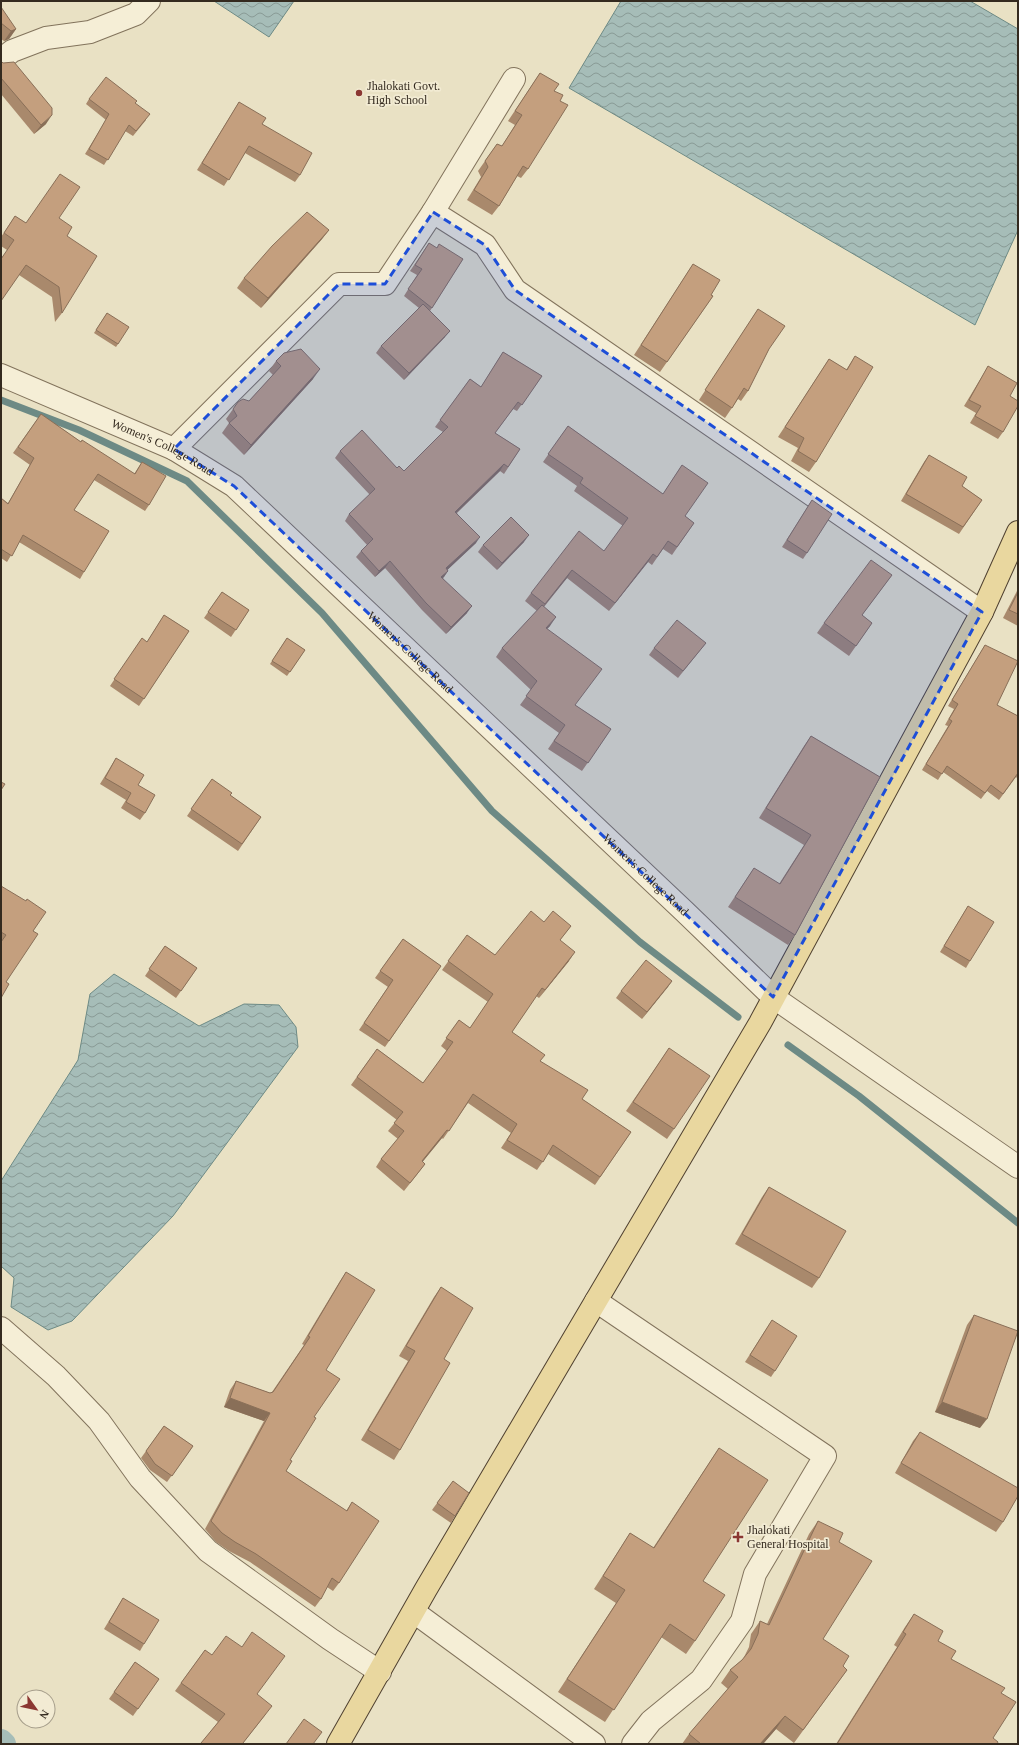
<svg xmlns="http://www.w3.org/2000/svg" width="1019" height="1745" viewBox="0 0 1019 1745" font-family="'Times New Roman',serif">
<style>
.water{fill:url(#water-waves);stroke:#6d8a85}
.lines{fill:none;stroke-linecap:round;stroke-linejoin:round}
.stream{stroke:#6d8a85;stroke-width:7}
.canal{stroke:#a6bdb8;stroke-width:24}
.minor-casing{stroke:#82735c;stroke-width:24}
.major-casing{stroke:#504130;stroke-width:24}
.minor{stroke:#f5eed6;stroke-width:22}
.major{stroke:#e9d79f;stroke-width:22}
.wall{fill:#a9896c}
.shaded-wall{fill:#896f58}
.building{fill:#c49f7e;stroke:#896f58}
.marked{fill:#1d4ed8;fill-opacity:0.2;stroke:#1d4ed8;stroke-width:3;stroke-dasharray:8 5;stroke-linejoin:round}
.poi-dot{fill:#8b3732;stroke:#f2ebd3;stroke-width:1.5}
.labels{text-anchor:middle;dominant-baseline:central;stroke-width:3.5;stroke-linejoin:round;paint-order:stroke}
.poi-label{font-size:12px;fill:#342a1f;stroke:#f2ebd3;text-anchor:start}
.street-label{font-size:12px;fill:#342a1f;stroke:#f2ebd3}
</style>
<defs>
<pattern id="water-waves" width="16" height="10" patternUnits="userSpaceOnUse"><rect width="16" height="10" fill="#a6bdb8"/><path d="M0 5q4-4 8 0t8 0" fill="none" stroke="#889a95"/></pattern>
</defs>
<rect width="100%" height="100%" fill="#e9e1c4"/>
<g class="water">
<polygon points="214,1 294,1 269,37"/>
<polygon points="621,1 970,1 1018,29 1018,230 975,325 569,88"/>
<polygon points="114,974 199,1026 244,1004 279,1005 296,1027 298,1047 173,1216 72,1321 48,1330 11,1307 14,1278 1,1266 1,1181 78,1060 90,994"/>
</g>
<g class="lines">
<g class="stream">
<polyline points="1,400 79,430 187,481 322,613 492,811 640,942 738,1017"/>
<polyline points="788,1045 859,1096 1018,1223"/>
</g>
<polyline class="canal" points="1,1741 4,1744"/>
<defs>
<g id="minor">
<polyline points="1,60 12,51 46,38 90,32 136,14 149,1"/>
<polyline points="514,79 433,212 485,245 515,290 982,612"/>
<path id="s1" d="M1,375L174,449L234,486L684,911L773,997L1018,1167"/>
<polyline points="174,449 339,284 385,284 433,212"/>
<polyline points="596,1301 825,1456 755,1574 742,1621 701,1680 651,1721 633,1744"/>
<polyline points="1,1328 56,1376 99,1421 140,1478 208,1551 330,1639 380,1672"/>
<polyline points="414,1612 594,1744"/>
</g>
<polyline id="major" points="338,1744 426,1589 760,1023 982,612 1018,532"/>
</defs>
<use href="#minor" class="minor-casing"/>
<use href="#major" class="major-casing"/>
<use href="#minor" class="minor"/>
<use href="#major" class="major"/>
</g>
<g class="wall">
<polygon points="1,23 16,29 9,39 4,41 1,39"/>
<polygon points="1,61 46,124 34,134 1,94"/>
<polygon points="540,73 554,91 560,101 528,169 521,178 517,176 499,206 492,215 467,200 481,177 478,171 497,144 502,146 515,125 508,121"/>
<polygon points="89,99 135,103 146,120 133,136 125,131 104,165 85,154 106,120 86,104"/>
<polygon points="239,102 262,124 300,175 295,182 245,153 224,186 197,170"/>
<polygon points="15,216 26,223 59,218 67,236 62,313 55,322 52,297 19,275 7,250 1,246 1,237"/>
<polygon points="329,230 322,239 261,308 237,288 244,278"/>
<polygon points="429,243 436,248 463,259 430,311 445,337 404,380 376,353 381,346 419,308 404,296 417,275 410,271"/>
<polygon points="693,264 711,295 713,296 660,372 634,355"/>
<polygon points="758,309 769,349 748,391 741,401 738,399 725,418 699,400"/>
<polygon points="107,313 118,344 116,347 94,333"/>
<polygon points="503,352 542,376 517,411 513,409 495,433 520,449 504,474 500,471 457,513 476,543 447,570 448,571 443,578 467,613 446,634 422,610 385,568 375,577 356,557 361,551 367,545 345,521 349,514 370,495 335,458 340,451 404,471 443,432 435,427 470,379 481,387"/>
<polygon points="855,356 816,462 809,472 791,461 798,448 778,437 829,359 846,370"/>
<polygon points="276,361 313,379 244,455 222,433 229,423 226,419 238,402 249,401 273,375 269,371"/>
<polygon points="988,366 1010,396 1003,432 998,439 970,423 976,413 964,406 984,373"/>
<polygon points="41,414 81,442 134,474 142,462 149,505 145,511 94,480 74,510 84,572 80,579 19,542 7,562 1,558 1,498 8,503 30,465 13,453"/>
<polygon points="568,426 663,494 682,465 685,516 694,523 672,555 663,549 652,565 648,562 609,611 567,578 544,607 550,626 547,629 575,705 611,729 582,771 548,749 559,733 520,705 531,690 496,657 502,648 537,611 525,601 531,593 604,551 623,526 574,491 577,486 543,462"/>
<polygon points="929,455 962,486 982,500 959,534 901,501 924,462"/>
<polygon points="812,500 807,553 803,559 782,547"/>
<polygon points="524,542 497,570 478,552 483,545"/>
<polygon points="892,575 862,615 872,623 849,656 817,633 824,623"/>
<polygon points="1018,589 1018,626 1003,618"/>
<polygon points="222,592 249,610 231,637 204,618"/>
<polygon points="164,615 189,631 139,706 110,686 142,638 147,642"/>
<polygon points="287,638 305,650 287,676 270,664"/>
<polygon points="706,643 678,678 649,655 654,648"/>
<polygon points="985,645 997,705 1018,716 1018,779 1016,777 999,800 987,791 981,799 943,772 938,780 922,770 948,726 945,725 954,709 948,706"/>
<polygon points="811,736 880,777 795,935 788,945 728,907 754,868 779,884 804,845 759,818 804,746"/>
<polygon points="116,758 138,785 145,813 140,820 121,808 126,800 100,784"/>
<polygon points="212,779 230,795 261,817 238,851 187,816"/>
<polygon points="1,886 33,931 6,982 1,998"/>
<polygon points="968,906 970,961 966,968 940,952"/>
<polygon points="544,922 571,926 560,940 569,961 539,998 536,996 512,1032 540,1061 582,1099 631,1132 595,1185 548,1154 537,1170 501,1148 511,1133 468,1103 443,1139 442,1138 422,1162 425,1164 419,1172 404,1191 376,1167 381,1159 398,1139 388,1131 397,1120 351,1085 377,1049 423,1083 447,1051 441,1046 459,1020 470,1028 488,1002 442,970 467,935 495,955"/>
<polygon points="403,939 441,966 385,1047 359,1030 388,987 375,978"/>
<polygon points="165,946 197,968 176,998 145,976"/>
<polygon points="672,981 642,1019 616,998 621,991"/>
<polygon points="669,1048 674,1129 667,1139 626,1111"/>
<polygon points="769,1187 819,1278 812,1288 735,1244 762,1197"/>
<polygon points="346,1272 326,1370 314,1417 290,1460 286,1471 346,1511 352,1502 339,1583 333,1591 327,1587 321,1599 315,1607 250,1562 229,1551 216,1542 205,1529 264,1421 224,1407 230,1390 236,1381 270,1393 272,1392 304,1345 302,1344 340,1281"/>
<polygon points="441,1287 444,1359 400,1450 394,1460 361,1440 408,1361 399,1356 434,1297"/>
<polygon points="974,1315 980,1428 935,1412 967,1325"/>
<polygon points="772,1320 775,1371 771,1377 745,1362"/>
<polygon points="164,1426 193,1446 167,1482 150,1470 141,1458"/>
<polygon points="920,1432 1003,1522 996,1532 895,1473 913,1441"/>
<polygon points="719,1448 695,1641 686,1654 661,1637 605,1722 558,1692 616,1603 594,1589 630,1533 653,1548"/>
<polygon points="453,1481 455,1516 451,1523 432,1510"/>
<polygon points="818,1521 839,1542 823,1639 843,1666 847,1670 794,1743 776,1729 763,1744 682,1744 689,1734 728,1689 721,1683 730,1670 743,1659 749,1647 751,1634 760,1621 767,1624 809,1534"/>
<polygon points="123,1598 144,1644 140,1651 104,1629"/>
<polygon points="914,1614 938,1641 951,1659 1001,1693 993,1738 997,1744 836,1744 897,1647 894,1645 905,1627"/>
<polygon points="205,1650 257,1694 266,1714 243,1743 244,1744 201,1744 218,1722 175,1691"/>
<polygon points="135,1662 159,1679 133,1716 109,1699"/>
</g>
<g class="shaded-wall">
<polygon points="16,29 9,39 4,41 11,31"/>
<polygon points="52,115 46,124 34,134 41,125"/>
<polygon points="329,230 322,239 261,308 268,298"/>
<polygon points="450,331 445,337 404,380 409,373"/>
<polygon points="320,369 313,379 244,455 251,445"/>
<polygon points="504,464 500,471 451,518 455,512"/>
<polygon points="529,535 524,542 497,570 502,563"/>
<polygon points="480,537 476,543 442,575 446,568"/>
<polygon points="653,554 648,562 609,611 615,603"/>
<polygon points="390,561 385,568 375,577 379,571"/>
<polygon points="572,570 567,578 539,612 545,604"/>
<polygon points="448,571 444,577 437,583 441,577"/>
<polygon points="472,606 467,613 446,634 451,627"/>
<polygon points="556,617 550,626 540,636 546,628"/>
<polygon points="575,952 569,961 539,998 545,990"/>
<polygon points="672,981 668,987 642,1019 647,1012"/>
<polygon points="447,1130 442,1138 416,1170 422,1161"/>
<polygon points="230,1398 270,1413 264,1421 224,1407"/>
<polygon points="942,1402 987,1419 980,1428 935,1412"/>
<polygon points="785,1716 776,1729 763,1744 760,1744"/>
</g>
<g class="building">
<polygon points="1,7 16,29 11,31 1,23"/>
<polygon points="1,61 3,63 14,62 52,108 52,115 41,125 1,78"/>
<polygon points="540,73 559,84 554,91 563,95 560,101 568,105 528,169 523,166 499,206 474,190 488,167 485,161 497,144 502,146 522,115 515,111"/>
<polygon points="106,77 137,101 135,103 150,114 136,131 129,125 108,160 89,149 109,114 89,99"/>
<polygon points="239,102 266,118 262,124 312,153 300,175 249,146 229,180 202,163"/>
<polygon points="60,174 80,187 59,218 72,227 67,236 97,256 62,313 59,287 26,265 1,301 1,259 14,240 4,233 15,216 26,223"/>
<polygon points="307,212 329,230 268,298 244,278 272,246"/>
<polygon points="429,243 437,248 439,244 463,259 432,308 408,289 422,269 415,265"/>
<polygon points="693,264 720,280 711,295 713,296 667,362 641,345"/>
<polygon points="423,304 450,331 409,373 381,346"/>
<polygon points="758,309 785,326 769,349 748,391 744,388 732,408 705,390"/>
<polygon points="107,313 129,327 118,344 96,330"/>
<polygon points="301,349 320,369 251,445 229,423 237,416 233,409 238,402 243,399 249,401 281,366 276,361 284,353"/>
<polygon points="503,352 542,376 522,405 518,402 495,433 520,449 508,467 504,464 455,512 480,537 446,568 448,571 441,577 472,606 451,627 426,603 390,561 379,571 361,551 373,539 349,514 375,489 340,451 362,430 397,468 399,466 404,471 448,427 440,420 470,379 481,387"/>
<polygon points="855,356 873,367 816,462 798,451 804,438 785,427 829,359 847,370"/>
<polygon points="988,366 1017,383 1010,396 1018,401 1018,406 1003,432 975,416 981,406 969,400"/>
<polygon points="41,414 81,442 82,440 135,474 142,462 166,476 149,505 98,474 74,510 109,531 84,572 23,535 12,556 1,549 1,498 8,504 34,458 18,447"/>
<polygon points="568,426 663,494 682,465 708,483 685,516 694,523 677,547 668,541 657,557 653,554 615,603 572,570 545,604 531,593 579,531 604,551 628,518 580,483 583,478 548,454"/>
<polygon points="929,455 967,477 962,486 982,500 963,527 906,494"/>
<polygon points="812,500 832,514 807,553 787,540"/>
<polygon points="511,517 529,535 502,563 483,545"/>
<polygon points="871,560 892,575 862,615 872,623 856,646 824,623"/>
<polygon points="222,592 249,610 236,630 208,612"/>
<polygon points="1018,592 1018,614 1009,610"/>
<polygon points="542,605 556,617 546,628 602,669 575,705 611,729 588,763 554,741 565,725 526,696 537,681 502,648"/>
<polygon points="164,615 189,631 144,699 114,679 142,638 147,642"/>
<polygon points="677,620 706,643 683,671 654,648"/>
<polygon points="287,638 305,650 290,672 272,661"/>
<polygon points="985,645 1018,661 997,705 1018,716 1018,773 1003,794 991,785 985,793 947,766 942,774 926,764 952,721 949,719 958,704 952,700"/>
<polygon points="811,736 880,777 795,935 735,897 754,868 780,884 811,835 766,808"/>
<polygon points="116,758 144,775 138,785 155,795 145,813 126,802 131,793 105,778"/>
<polygon points="212,779 232,793 230,795 261,817 242,844 191,809"/>
<polygon points="1,782 5,784 1,790"/>
<polygon points="1,886 26,901 27,899 46,912 33,931 38,934 6,982 9,984 1,998 1,942 6,935 1,932"/>
<polygon points="968,906 994,922 970,961 944,946"/>
<polygon points="531,911 544,922 553,911 571,926 560,940 575,952 545,990 542,988 512,1032 545,1055 540,1061 588,1090 582,1099 631,1132 600,1177 553,1145 543,1162 507,1140 517,1124 473,1094 449,1131 447,1130 422,1161 425,1164 410,1183 381,1159 404,1131 394,1123 403,1112 357,1077 377,1049 423,1083 453,1042 446,1038 459,1020 470,1028 493,994 448,961 467,935 495,955"/>
<polygon points="403,939 441,966 389,1041 364,1023 393,980 380,971"/>
<polygon points="165,946 197,968 181,991 149,969"/>
<polygon points="646,960 672,981 647,1012 621,991"/>
<polygon points="669,1048 710,1076 674,1129 633,1102"/>
<polygon points="769,1187 846,1231 819,1278 742,1234"/>
<polygon points="346,1272 375,1290 326,1370 340,1379 314,1417 316,1418 290,1460 292,1461 286,1471 347,1511 352,1502 379,1521 339,1583 332,1578 321,1599 256,1554 235,1542 222,1533 211,1521 270,1413 230,1398 236,1381 270,1393 273,1392 310,1337 308,1336"/>
<polygon points="441,1287 473,1308 444,1359 450,1363 400,1450 368,1430 415,1351 406,1346"/>
<polygon points="974,1315 1018,1331 987,1419 942,1402"/>
<polygon points="772,1320 797,1336 775,1371 750,1355"/>
<polygon points="164,1426 193,1446 172,1476 155,1464 146,1451"/>
<polygon points="920,1432 1018,1488 1018,1496 1003,1522 901,1463"/>
<polygon points="719,1448 768,1480 703,1581 725,1595 695,1641 670,1624 614,1710 567,1679 625,1590 603,1576 630,1533 654,1548"/>
<polygon points="453,1481 469,1493 455,1516 437,1503"/>
<polygon points="818,1521 843,1533 839,1542 872,1561 823,1639 849,1656 843,1666 847,1670 803,1730 785,1716 760,1744 701,1744 689,1734 738,1677 730,1670 742,1660 751,1649 758,1634 760,1621 769,1625"/>
<polygon points="123,1598 159,1620 144,1644 109,1622"/>
<polygon points="914,1614 943,1631 938,1641 956,1651 951,1659 1005,1688 1001,1693 1016,1702 993,1738 998,1742 997,1744 837,1744 906,1634 903,1632"/>
<polygon points="252,1632 285,1656 257,1694 272,1706 243,1743 244,1744 202,1744 201,1743 225,1714 181,1683 205,1650 212,1655 226,1636 242,1647"/>
<polygon points="135,1662 159,1679 138,1709 114,1692"/>
<polygon points="304,1719 322,1732 313,1744 286,1744"/>
</g>
<path class="marked" d="M433,212L485,245L515,290L982,612L773,997L234,486L174,449L339,284H385Z"/>
<g class="poi-dot">
<circle cx="359" cy="93" r="4"/>
<path d="M736 1531h4v4h4v4h-4v4h-4v-4h-4v-4h4z"/>
</g>
<g class="labels">
<g class="poi-label">
<text x="367" y="86">Jhalokati Govt.<tspan x="367" dy="14">High School</tspan></text>
<text x="747" y="1530">Jhalokati<tspan x="747" dy="14">General Hospital</tspan></text>
</g>
<g class="street-label">
<text stroke="none"><textPath href="#s1" startOffset="177">Women's College Road</textPath></text>
<text stroke="none"><textPath href="#s1" startOffset="501">Women's College Road</textPath></text>
<text stroke="none"><textPath href="#s1" startOffset="825">Women's College Road</textPath></text>
</g>
</g>
<rect width="1019" height="1745" fill="none" stroke="#342a1f" stroke-width="4"/>
<g transform="translate(36 1709) rotate(123)"><circle r="19" fill="#f2ebd3" stroke="#a69e8b"/>
<path d="M0-3L7 15L0 10L-7 15Z" fill="#8b3732"/>
<text y="-6" font-size="11" font-weight="bold" text-anchor="middle" fill="#342a1f">N</text>
</g>
</svg>
